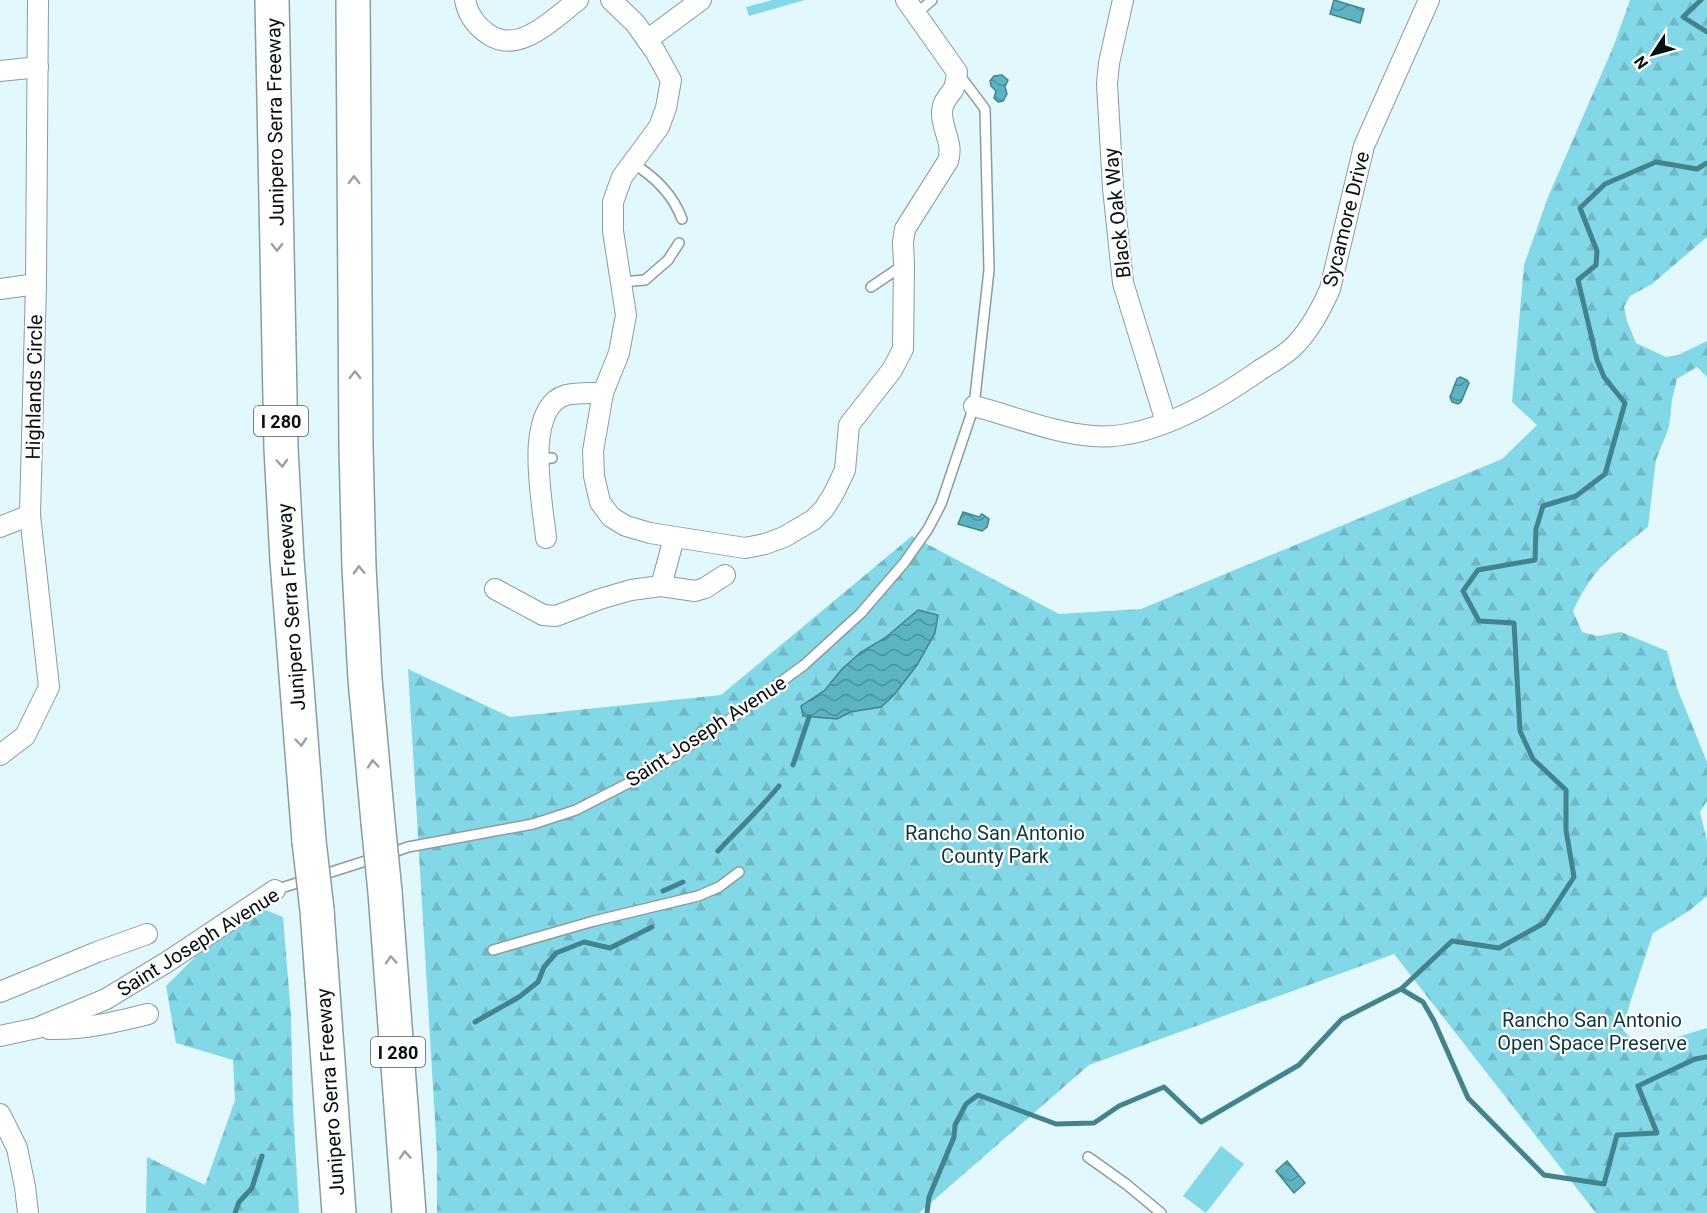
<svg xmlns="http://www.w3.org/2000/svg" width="1707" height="1213" viewBox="0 0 1707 1213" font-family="Roboto,sans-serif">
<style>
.green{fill:#83d8e8}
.forest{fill:url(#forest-firs)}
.water{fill:url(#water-waves);stroke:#43838e;stroke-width:1.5}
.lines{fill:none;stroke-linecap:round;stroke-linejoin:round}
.stream{stroke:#43838e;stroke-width:5}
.lane-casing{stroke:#899da0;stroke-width:12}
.street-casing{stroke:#899da0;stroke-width:22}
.highway-casing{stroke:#899da0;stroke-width:36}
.lane{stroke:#fff;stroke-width:9}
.street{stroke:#fff;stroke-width:20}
.highway{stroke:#fff;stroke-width:33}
.highway-bridge-casing{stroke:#899da0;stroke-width:36;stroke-linecap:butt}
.highway-bridge{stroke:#fff;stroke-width:33}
.oneway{stroke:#9d9fa0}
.labels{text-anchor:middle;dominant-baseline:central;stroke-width:4.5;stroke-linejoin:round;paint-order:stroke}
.shield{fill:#fff;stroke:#535858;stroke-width:1.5}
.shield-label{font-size:18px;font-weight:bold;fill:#091011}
.street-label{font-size:20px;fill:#091011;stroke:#fff}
.park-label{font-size:20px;fill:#0e383f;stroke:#fff}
</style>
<defs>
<pattern id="forest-firs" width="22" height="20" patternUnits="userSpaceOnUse" patternTransform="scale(1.5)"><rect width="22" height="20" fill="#83d8e8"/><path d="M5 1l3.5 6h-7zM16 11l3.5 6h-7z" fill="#70b8c6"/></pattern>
<pattern id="water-waves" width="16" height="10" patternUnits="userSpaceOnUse" patternTransform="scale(1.5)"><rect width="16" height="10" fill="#5cb4c3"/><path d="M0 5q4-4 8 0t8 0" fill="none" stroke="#4a919d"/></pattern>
</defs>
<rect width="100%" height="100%" fill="#e3f8fc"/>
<g class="green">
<polygon points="772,0 805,0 749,16 746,7"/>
<polygon points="1221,1146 1244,1164 1206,1213 1183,1196"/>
</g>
<g class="forest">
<path d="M1630,0H1707V237L1652,284L1630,296L1624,307L1627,321L1636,343L1666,357L1678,355L1707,341V377L1697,367L1677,379L1672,400L1669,427L1656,460L1648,527C1612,555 1593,568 1573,611L1582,632L1597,636L1621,632L1667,651L1677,688L1707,762V801L1700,812L1707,841V896L1689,911L1653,933L1630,1003L1623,1030L1636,1043L1651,1045L1707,1028V1213H1596L1394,954L1089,1065L919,1213H437V1154L408,669L510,717L721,695L912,536L1059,614L1141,609L1502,459L1537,425L1512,402L1524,265L1548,197L1614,45Z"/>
<polygon points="261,908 283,917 291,1015 293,1107 299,1213 146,1213 147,1157 205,1185 235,1100 233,1060 176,1043 166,986 202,950"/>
</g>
<g class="water">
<polygon points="1334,0 1364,9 1360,23 1330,14"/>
<polygon points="1002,75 1008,80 1005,87 1007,94 1003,101 998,102 994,98 996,91 991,86 990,81 994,76"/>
<polygon points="1460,377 1467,380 1469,383 1461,402 1458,404 1452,402 1450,397 1457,379"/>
<polygon points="963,512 979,517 982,514 989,519 987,527 982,531 958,524"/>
<polygon points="918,610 938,615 935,633 917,665 894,695 881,707 850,712 837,719 803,716 801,706 825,690 842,669 861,652 885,638"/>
<polygon points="1287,1161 1305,1183 1294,1193 1276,1171"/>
</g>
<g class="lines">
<g class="stream">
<polyline points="1701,0 1683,17 1707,32"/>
<polyline points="793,765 809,717"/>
<path d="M718,851C739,829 760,809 779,786"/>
<polyline points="663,891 683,882"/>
<polyline points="1401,989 1423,1002 1434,1021 1468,1098 1544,1175 1604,1184 1617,1135 1657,1133 1638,1086 1695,1059 1707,1057"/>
<polyline points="475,1022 519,997 538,982 544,967 556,953 584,942 610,948 652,927"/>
<polyline points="235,1213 239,1202 252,1188 262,1156"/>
<polyline points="927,1213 929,1197 954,1137 955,1125 966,1104 978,1095 1056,1124 1094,1123 1119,1106 1164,1087 1201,1122 1299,1065 1342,1019 1401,989 1452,941 1499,948 1544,923 1574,877 1566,830 1566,790 1533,759 1520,731 1514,623 1479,621 1463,591 1478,570 1535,560 1536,529 1543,506 1576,496 1605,474 1625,403 1604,377 1597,360 1578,280 1596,265 1597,251 1580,208 1605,184 1656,162 1697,169 1707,163"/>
</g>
<defs>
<g id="lane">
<polyline points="916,14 932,0"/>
<path d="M632,163C654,176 673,195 682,219"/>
<polyline points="621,282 645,280 668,260 679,243"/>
<polyline points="871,287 902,266"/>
<polyline points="539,459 552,458"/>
<polyline points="388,854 408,847 533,824 576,810 648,773 726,722 804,665 861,613 904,563 928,529 941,504 974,406 989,270 985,109 958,73"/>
<polyline points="275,890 375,858"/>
<polyline points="493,950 594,921 698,896 719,887 739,872"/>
<polyline points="1088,1157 1126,1184 1161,1213"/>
</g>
<g id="street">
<path d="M465,0C468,15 476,26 488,34C519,56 554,18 578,0"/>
<path d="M611,0L635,23L655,51L671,80L666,108L659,127L622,177L613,202V231L626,315L619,353L603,393L593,451L594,476L600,502L611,517L626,526L650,533L745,548L765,544L784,537L813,520L824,509L834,493L845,470L849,425L892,370L903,349L904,264L903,242L905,229L948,161C954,142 941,130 942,111C943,101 948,97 953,90C956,85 956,77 957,72L906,0"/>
<polyline points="1123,0 1109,63 1107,84 1113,188 1123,283 1166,422"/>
<polyline points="647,40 701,0"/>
<polyline points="0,71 38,67"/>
<polyline points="0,289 36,284"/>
<path d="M974,406C1013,416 1053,433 1093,436C1150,441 1216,401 1260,370C1272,362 1288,354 1297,343C1311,328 1322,307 1330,289L1364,146L1429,0"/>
<polyline points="0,527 30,515"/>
<path d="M546,538C543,505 522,408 566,395C577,392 591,393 603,393"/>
<polyline points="661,586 674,538"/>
<polyline points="495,589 543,615 556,616 600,599 631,590 661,586 695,591 705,588 725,575"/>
<polyline points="0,755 25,736 49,687 30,515 36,284 38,0"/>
<polyline points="0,992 97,952 147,934"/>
<path d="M49,1029C83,1030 116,1022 148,1014"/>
<polyline points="0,1036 37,1028 106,999 167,962 275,890"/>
<polyline points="0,1114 17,1148 25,1187 28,1213"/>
</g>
<g id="highway">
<polyline points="272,0 281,448 287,560 309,841"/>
<polyline points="353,0 356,447 359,567 365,679 378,822"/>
<polyline points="385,892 409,1213"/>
<polyline points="317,910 339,1213"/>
</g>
</defs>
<use href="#lane" class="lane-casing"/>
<use href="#street" class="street-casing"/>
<use href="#highway" class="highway-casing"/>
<use href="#lane" class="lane"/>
<use href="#street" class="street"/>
<use href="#highway" class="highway"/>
<defs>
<g id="highway-bridge">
<polyline points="378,822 385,892"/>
<polyline points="309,841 317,910"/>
</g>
</defs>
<use href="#highway-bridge" class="highway-bridge-casing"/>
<use href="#highway-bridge" class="highway-bridge"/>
</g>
<defs><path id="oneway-chevron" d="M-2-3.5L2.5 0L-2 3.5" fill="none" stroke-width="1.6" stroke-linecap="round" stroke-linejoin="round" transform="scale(1.5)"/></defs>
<g class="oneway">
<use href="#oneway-chevron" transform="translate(354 180) rotate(-90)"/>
<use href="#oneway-chevron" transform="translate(277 247) rotate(89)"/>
<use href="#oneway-chevron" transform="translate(355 375) rotate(-90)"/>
<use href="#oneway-chevron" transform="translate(282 463) rotate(87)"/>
<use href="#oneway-chevron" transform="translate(359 570) rotate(-92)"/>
<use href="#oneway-chevron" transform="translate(301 742) rotate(85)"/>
<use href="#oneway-chevron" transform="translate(373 764) rotate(-95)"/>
<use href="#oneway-chevron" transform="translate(391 960) rotate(-94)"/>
<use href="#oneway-chevron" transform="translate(405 1155) rotate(-94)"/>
</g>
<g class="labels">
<g class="shield">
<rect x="254" y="406" width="54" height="30" rx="4.5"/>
<rect x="371" y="1037" width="54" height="30" rx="4.5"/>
</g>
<g class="shield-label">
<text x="281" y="421">I 280</text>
<text x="398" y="1052">I 280</text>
</g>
<g class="street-label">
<text transform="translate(275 122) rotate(-91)">Junipero Serra Freeway</text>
<text transform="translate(1117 213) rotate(-96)">Black Oak Way</text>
<text transform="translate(1346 219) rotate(-76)">Sycamore Drive</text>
<text transform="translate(34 387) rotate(-89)">Highlands Circle</text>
<text transform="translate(291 607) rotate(-94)">Junipero Serra Freeway</text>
<text transform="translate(706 731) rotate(-33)">Saint Joseph Avenue</text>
<text transform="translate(198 942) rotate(-32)">Saint Joseph Avenue</text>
<text transform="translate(330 1092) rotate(-94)">Junipero Serra Freeway</text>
</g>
<g class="park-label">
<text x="995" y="833">Rancho San Antonio<tspan x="995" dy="23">County Park</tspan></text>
<text x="1592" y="1020">Rancho San Antonio<tspan x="1592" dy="23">Open Space Preserve</tspan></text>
</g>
</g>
<g transform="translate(1653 54) rotate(234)" stroke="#ffffff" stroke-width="4.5" paint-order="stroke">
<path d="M0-4.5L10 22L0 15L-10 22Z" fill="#091011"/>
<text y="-9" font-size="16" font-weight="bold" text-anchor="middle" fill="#091011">N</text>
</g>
</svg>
